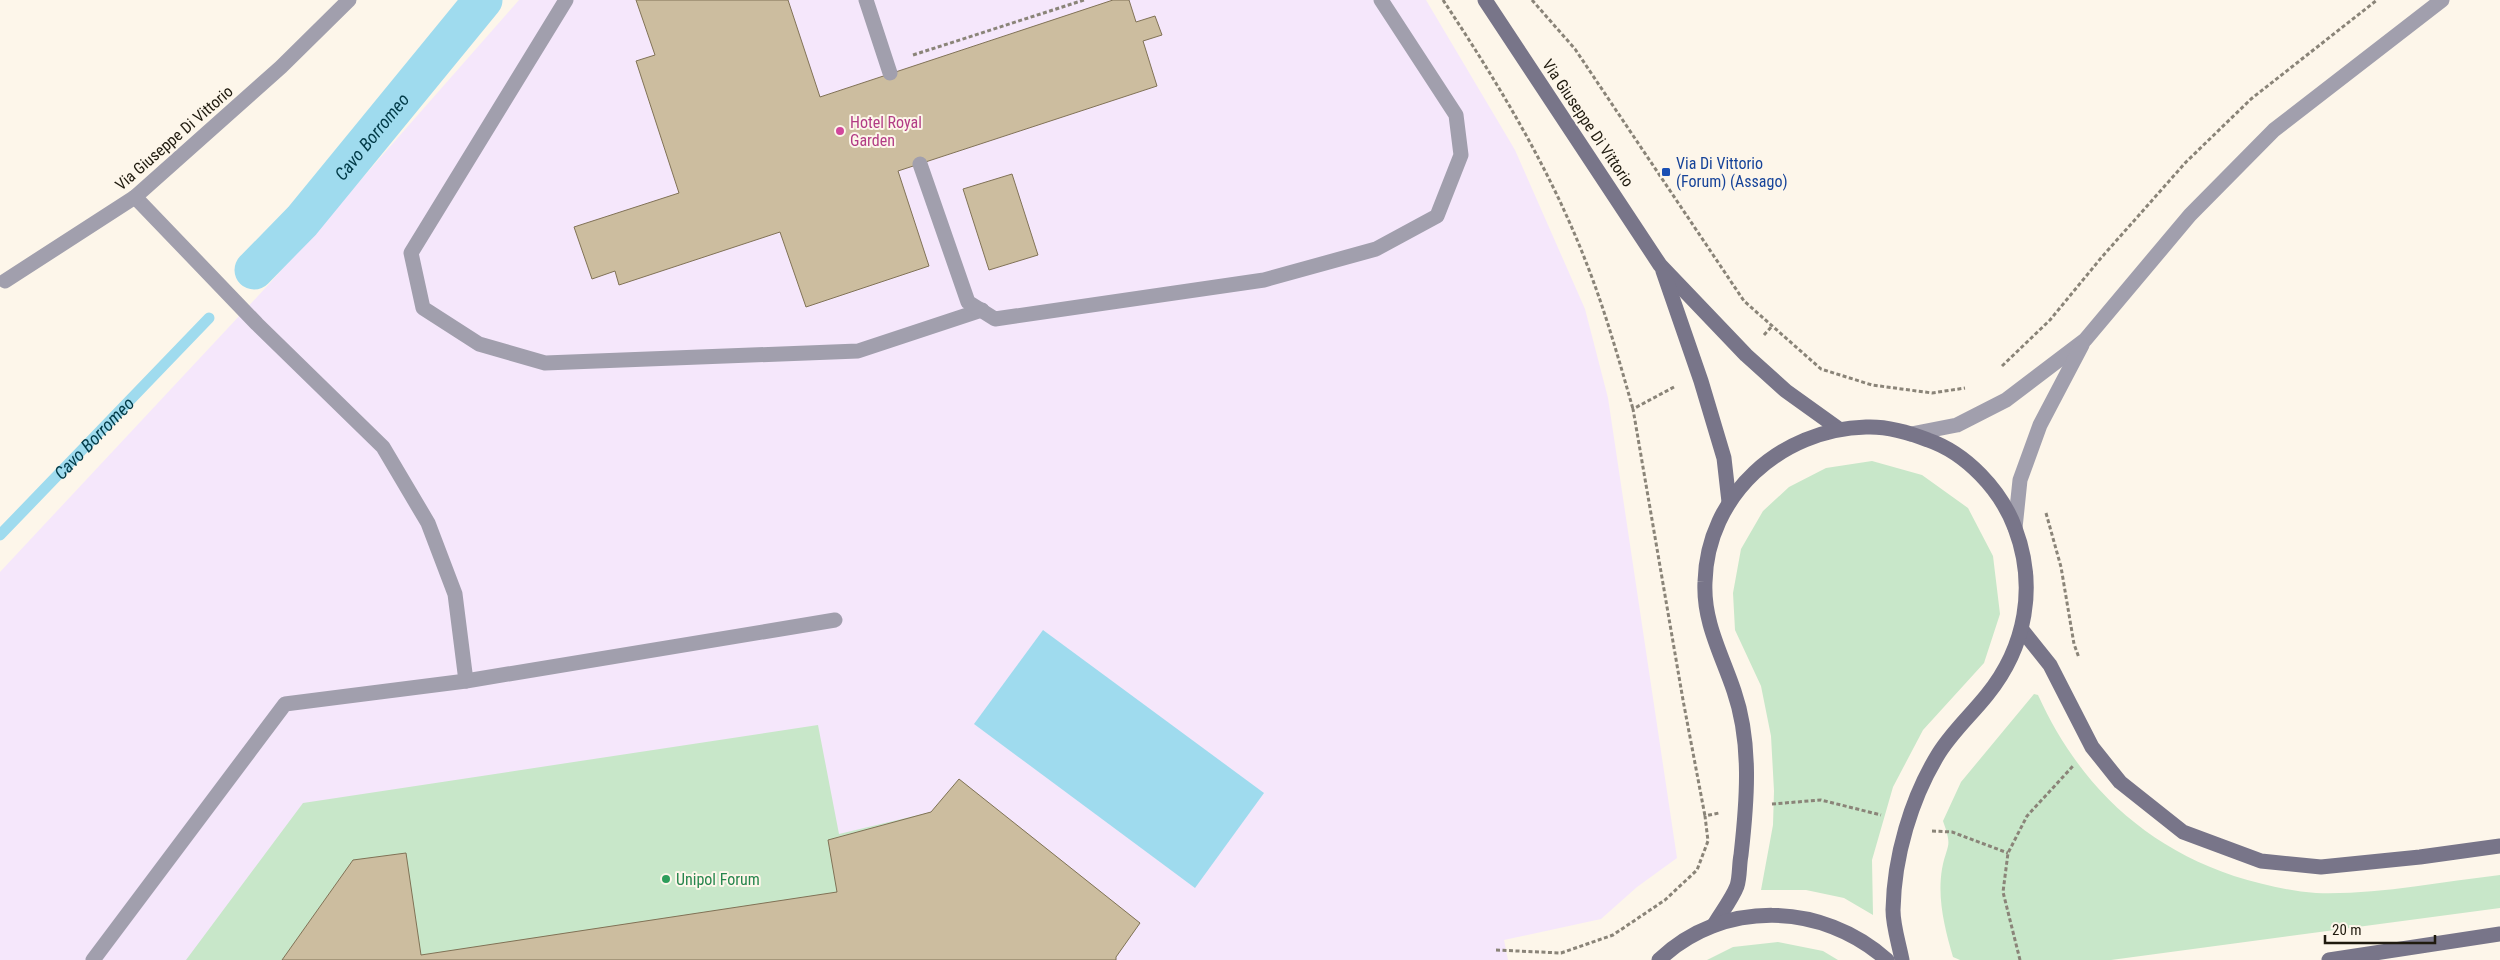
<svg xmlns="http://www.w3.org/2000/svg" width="2500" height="960" viewBox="0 0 2500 960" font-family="'Roboto Condensed',sans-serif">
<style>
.commercial{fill:#f5e7fb}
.green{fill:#c8e7c9}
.water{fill:#9fdbee}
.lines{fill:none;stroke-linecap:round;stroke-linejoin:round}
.stream{stroke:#9fdbee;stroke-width:11}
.canal{stroke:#9fdbee;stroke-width:39}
.building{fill:#ccbd9f;stroke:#807256}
.path{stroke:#8a8478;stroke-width:3;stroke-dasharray:4 2.5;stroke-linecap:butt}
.lane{stroke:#a19fad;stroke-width:15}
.street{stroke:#a19fad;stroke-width:15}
.secondary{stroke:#787589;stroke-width:15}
.hotel-dot{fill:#d1479c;stroke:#fdf6ea;stroke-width:2}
.transit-dot{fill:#1a4fb4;stroke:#fdf6ea;stroke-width:2}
.leisure-dot{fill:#2e9e5b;stroke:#fdf6ea;stroke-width:2}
.labels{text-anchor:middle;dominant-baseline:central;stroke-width:4;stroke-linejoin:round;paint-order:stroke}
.hotel-label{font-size:16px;fill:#b23c85;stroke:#fdf6ea;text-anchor:start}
.street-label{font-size:16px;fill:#1f1a0e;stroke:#fdf6ea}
.transit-label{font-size:16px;fill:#164399;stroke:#fdf6ea;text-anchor:start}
.leisure-label{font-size:16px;fill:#27864d;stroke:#fdf6ea;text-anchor:start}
.water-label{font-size:18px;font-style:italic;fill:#013a47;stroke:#fdf6ea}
</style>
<rect width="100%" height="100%" fill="#fdf6ea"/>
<polygon class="commercial" points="519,0 1426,0 1515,150 1585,309 1608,398 1677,858 1637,887 1601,919 1504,940 1508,960 0,960 0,572 270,283"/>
<g class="green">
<polygon points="1872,461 1922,475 1968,508 1993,556 2000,614 1984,663 1923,730 1893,787 1872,860 1873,915 1844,898 1806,890 1761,890 1773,825 1774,791 1771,736 1761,686 1735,630 1733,593 1741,549 1763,511 1789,487 1826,468"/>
<path d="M2034,694L2038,695C2078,783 2142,845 2234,876C2261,884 2288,891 2316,893C2377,895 2439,882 2500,875V908L2111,960H1960L1953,957C1945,929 1937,899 1942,869C1947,843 1953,849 1943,821L1961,782Z"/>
<polygon points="818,725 839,834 931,812 959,779 1140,923 1116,957 1116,960 186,960 303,803"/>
<polygon points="1778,942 1823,951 1838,960 1707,960 1733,947"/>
</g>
<polygon class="water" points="1043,630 1264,793 1195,888 974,724"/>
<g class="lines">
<path class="stream" id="s1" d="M0,535L209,318"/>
<path class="canal" id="s2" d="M254,270L302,221L483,0"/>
</g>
<g class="building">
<polygon points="636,0 788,0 820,97 1113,0 1129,0 1136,22 1155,16 1162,35 1143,41 1157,86 898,171 929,266 806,307 780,232 619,285 615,271 592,279 574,227 679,193 636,61 655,55"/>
<polygon points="1012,174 1038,255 989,270 963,189"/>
<polygon points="959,779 1140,923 1116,957 1116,960 282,960 353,860 406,853 421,955 837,892 828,840 931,812"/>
</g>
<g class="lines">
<g class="path">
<path d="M1443,0C1498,83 1550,169 1586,262C1605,310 1619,360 1633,409"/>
<polyline points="1532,0 1575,49 1744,301 1821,369 1872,385 1932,393 1965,388"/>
<polyline points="913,55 1084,0"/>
<polyline points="1764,335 1772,326"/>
<polyline points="2002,366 2050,320 2101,258 2186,162 2251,99 2377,0"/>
<polyline points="1674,387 1633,409 1683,700 1705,816"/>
<polyline points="2046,513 2061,567 2074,644 2079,658"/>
<polyline points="1772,804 1821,800 1881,815"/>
<polyline points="1932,831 1952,832 2008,853"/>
<polyline points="1496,950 1561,953 1613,935 1665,900 1697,870 1708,841 1705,816 1719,813"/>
<polyline points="2020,960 2003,892 2008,853 2027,816 2073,766"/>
</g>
<g class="lane">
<polyline points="566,0 411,253 423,308 479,344 545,363 858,351 982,310"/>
<polyline points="866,0 890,73"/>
<polyline points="920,164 968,302 995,319 1264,280 1376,249 1437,216 1461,155 1456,115 1381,0"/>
<polyline points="466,681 835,620"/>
<polyline points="93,960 285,704 466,681 455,594 428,523 383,447 257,324 135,197"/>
</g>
<g class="street">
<polyline points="5,281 135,197 281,67 349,0"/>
<polyline points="1911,434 1957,425 2006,400 2085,340 2190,215 2274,130 2442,0"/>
<polyline points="2015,528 2020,480 2040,425 2082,345"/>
</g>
<g class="secondary">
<polyline points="1485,0 1660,265 1746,355 1786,391 1839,429"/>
<polyline points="1663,271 1701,381 1724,458 1729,502"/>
<polyline points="2022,630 2050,665 2092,747 2120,782 2183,832 2261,861 2321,867 2420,857 2500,846"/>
<path d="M1714,925C1721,913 1732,899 1737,886C1740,877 1739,865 1741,855C1747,802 1752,743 1734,691C1722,655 1703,622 1705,582C1707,495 1781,429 1866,427C1888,426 1908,432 1928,440C1966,453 2001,490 2015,528C2037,586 2026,647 1987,695C1971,715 1953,731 1939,753C1911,798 1894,857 1893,910C1893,926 1899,944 1902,960"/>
<path d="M1659,960C1723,899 1822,902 1887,960"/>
<polyline points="2329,960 2500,934"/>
</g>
</g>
<circle class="hotel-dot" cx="840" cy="131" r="5"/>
<rect class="transit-dot" x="1661" y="167" width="10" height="10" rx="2.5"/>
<circle class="leisure-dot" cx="666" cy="879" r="5"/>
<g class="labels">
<g class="hotel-label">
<text x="850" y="122">Hotel Royal<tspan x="850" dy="18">Garden</tspan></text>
</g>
<g class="street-label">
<text transform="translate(1588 123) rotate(56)">Via Giuseppe Di Vittorio</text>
<text transform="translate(174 138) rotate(-41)">Via Giuseppe Di Vittorio</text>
</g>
<g class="transit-label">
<text x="1676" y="163">Via Di Vittorio<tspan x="1676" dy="18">(Forum) (Assago)</tspan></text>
</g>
<g class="leisure-label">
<text x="676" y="879">Unipol Forum</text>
</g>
<g class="water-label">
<text stroke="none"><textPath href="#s2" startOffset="178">Cavo Borromeo</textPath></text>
<text stroke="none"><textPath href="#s1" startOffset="135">Cavo Borromeo</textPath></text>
</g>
</g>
<path d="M2325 935v8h110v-8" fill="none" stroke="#1f1a0e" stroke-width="2.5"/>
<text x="2332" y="935" font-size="15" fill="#1f1a0e" stroke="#fdf6ea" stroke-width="4" paint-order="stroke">20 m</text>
</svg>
